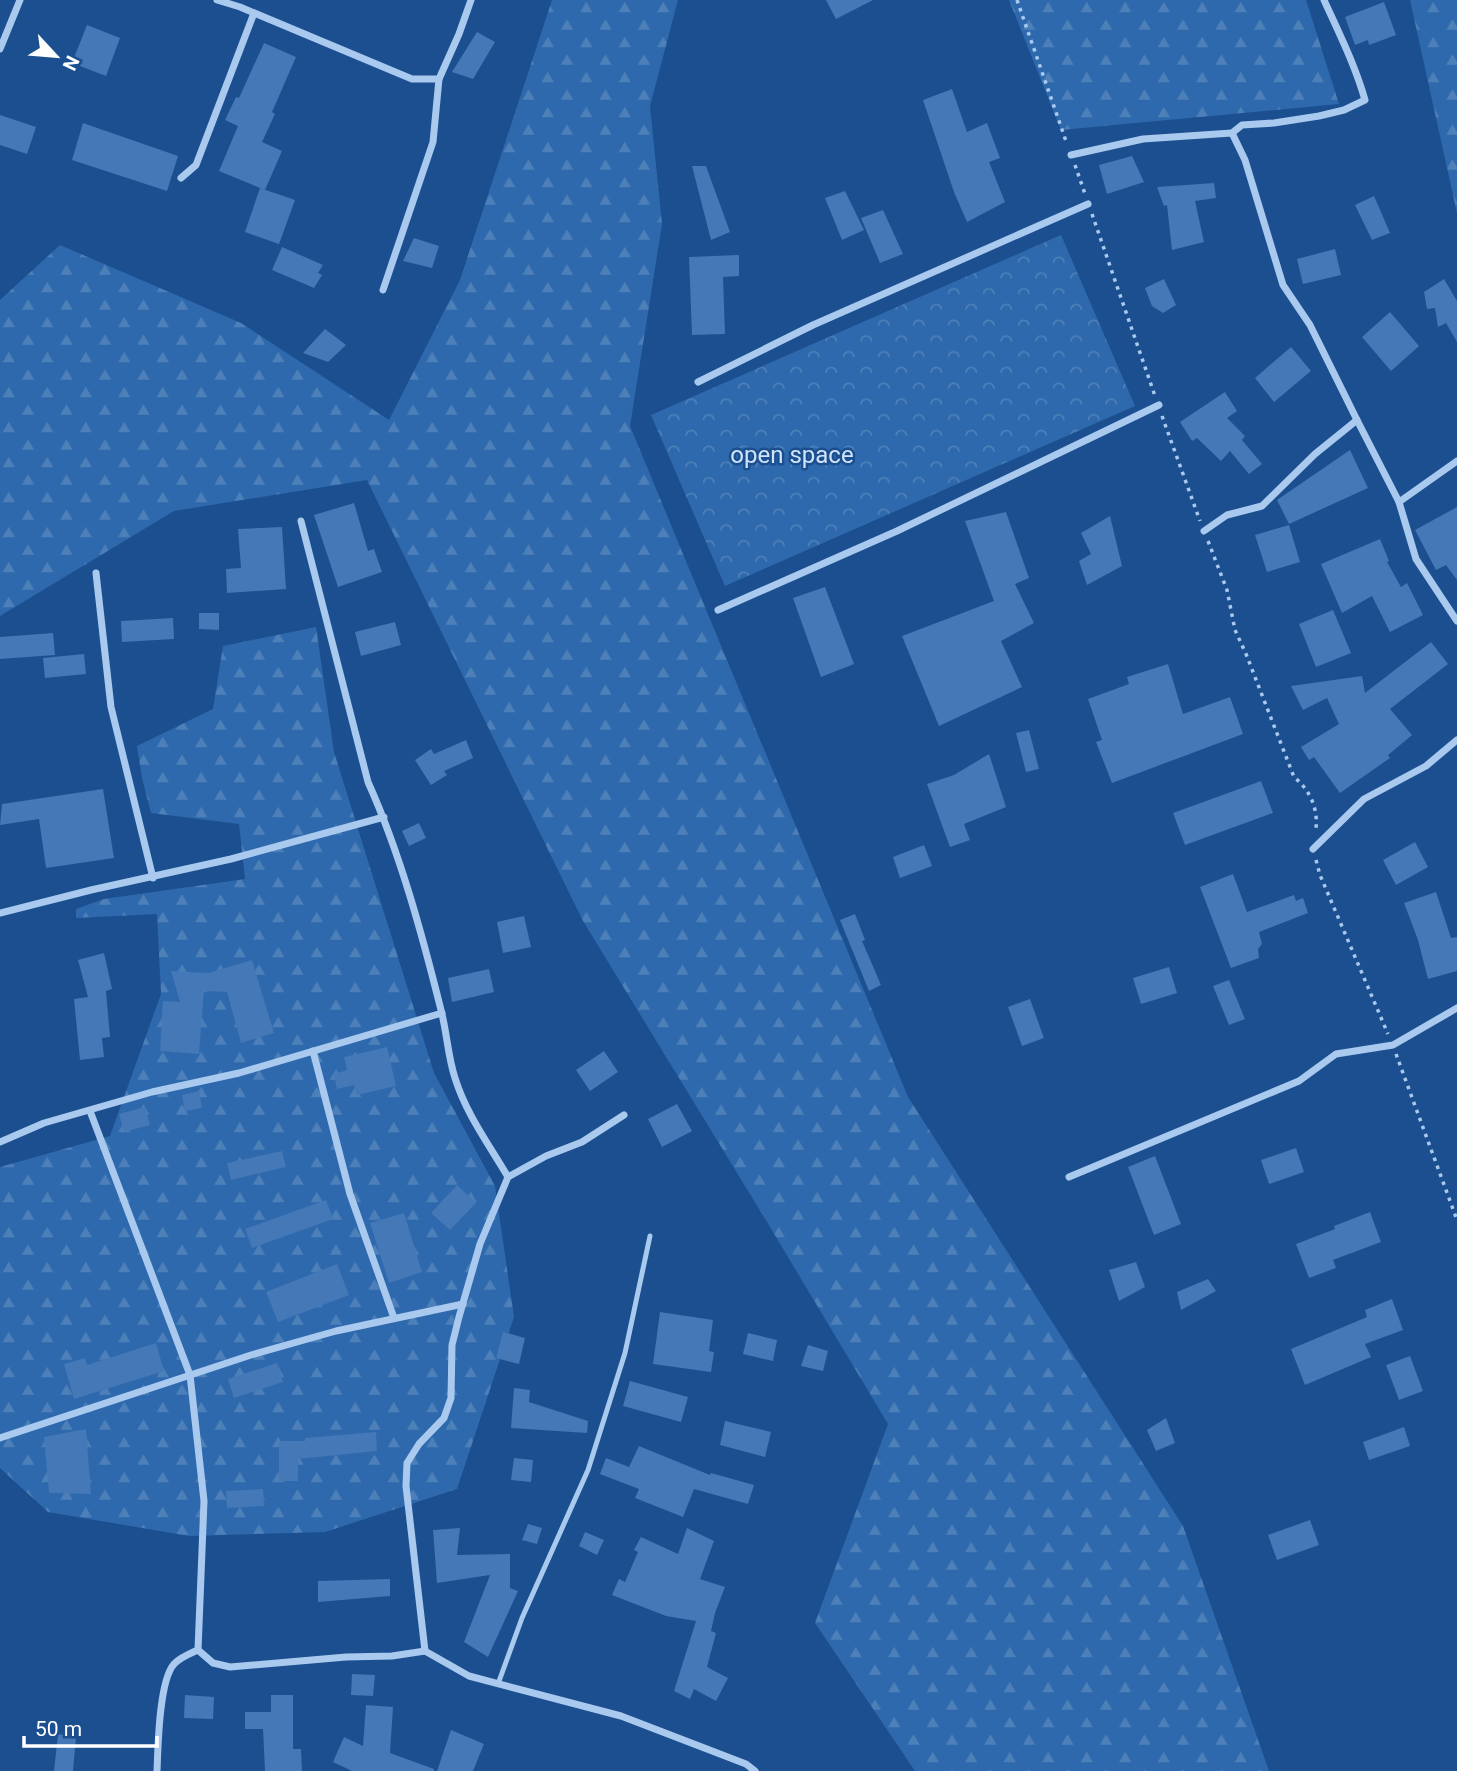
<svg xmlns="http://www.w3.org/2000/svg" width="1457" height="1771" viewBox="0 0 1457 1771" font-family="Roboto,sans-serif">
<style>
.forest{fill:url(#forest-firs)}
.park{fill:url(#park-crowns)}
.building{fill:#4478b7}
.lines{fill:none;stroke-linecap:round;stroke-linejoin:round}
.path{stroke:#a9c9ee;stroke-width:3.5;stroke-dasharray:3.5 5;stroke-linecap:butt}
.lane{stroke:#a9c9ee;stroke-width:5}
.street{stroke:#a9c9ee;stroke-width:7}
.labels{text-anchor:middle;dominant-baseline:central;stroke-width:5;stroke-linejoin:round;paint-order:stroke}
.park-label{font-size:24px;fill:#cfe3fa;stroke:#1b4f8f}
</style>
<defs>
<pattern id="forest-firs" width="22" height="20" patternUnits="userSpaceOnUse" patternTransform="scale(1.75)"><rect width="22" height="20" fill="#2e69ad"/><path d="M5 1l3.5 6h-7zM16 11l3.5 6h-7z" fill="#4d80b9"/></pattern>
<pattern id="park-crowns" width="20" height="18" patternUnits="userSpaceOnUse" patternTransform="scale(1.75)"><rect width="20" height="18" fill="#2e69ad"/><path d="M2 6a3 3 0 1 1 6 0M12 15a3 3 0 1 1 6 0" fill="none" stroke="#4d80b9"/></pattern>
</defs>
<rect width="100%" height="100%" fill="#1b4f8f"/>
<g class="forest">
<polygon points="552,0 678,0 650,106 662,224 630,426 908,1097 1183,1526 1269,1771 915,1771 815,1623 888,1424 767,1222 583,921 367,480 174,511 0,616 0,300 60,245 241,323 389,420 460,280"/>
<polygon points="1009,0 1306,0 1339,104 1061,130"/>
<polygon points="1410,0 1457,0 1457,213"/>
<polygon points="316,627 334,752 434,1073 495,1186 514,1317 457,1489 325,1532 189,1536 48,1512 0,1468 0,1167 110,1136 161,994 157,914 76,918 76,909 104,899 245,879 239,824 151,813 142,778 137,746 213,709 223,646"/>
</g>
<polygon class="park" points="1061,235 1135,406 725,586 651,415"/>
<g class="building">
<polygon points="826,0 873,0 836,19"/>
<polygon points="1384,2 1396,35 1369,45 1368,40 1355,45 1345,17"/>
<polygon points="87,25 120,38 106,76 72,63"/>
<polygon points="477,32 495,42 473,79 452,72"/>
<polygon points="264,43 296,57 272,112 275,114 262,142 282,151 265,190 219,171 238,126 225,120 236,97 239,98"/>
<polygon points="952,89 967,132 987,123 1000,158 989,162 1005,202 967,222 954,192 923,100"/>
<polygon points="0,115 36,127 27,154 0,145"/>
<polygon points="83,123 178,156 167,191 72,160"/>
<polygon points="1132,156 1144,182 1107,194 1099,165"/>
<polygon points="692,166 706,166 730,232 711,240"/>
<polygon points="1214,183 1216,198 1195,201 1204,242 1172,250 1167,205 1164,206 1157,187"/>
<polygon points="260,188 295,200 279,244 245,232"/>
<polygon points="845,191 864,230 842,240 825,198"/>
<polygon points="1374,196 1390,233 1372,240 1355,205"/>
<polygon points="883,210 903,254 880,263 861,218"/>
<polygon points="414,238 439,246 432,268 403,261"/>
<polygon points="282,247 323,265 318,273 322,275 314,288 272,270"/>
<polygon points="1335,249 1341,275 1303,284 1297,259"/>
<polygon points="739,255 739,276 723,277 725,334 692,335 689,257"/>
<polygon points="1164,279 1176,305 1163,313 1152,306 1145,288"/>
<polygon points="1444,279 1457,301 1457,342 1446,323 1438,327 1435,308 1427,309 1424,292"/>
<polygon points="1390,312 1419,346 1391,371 1362,337"/>
<polygon points="325,329 346,345 328,362 303,353"/>
<polygon points="1291,347 1311,371 1274,402 1255,378"/>
<polygon points="1225,392 1237,411 1227,418 1245,436 1242,440 1262,464 1249,474 1230,451 1221,461 1197,438 1192,441 1180,422"/>
<polygon points="1350,450 1368,488 1289,524 1277,500"/>
<polygon points="354,503 368,551 374,549 382,572 338,587 314,515"/>
<polygon points="1457,507 1457,580 1446,565 1436,570 1415,530"/>
<polygon points="1006,512 1029,578 1015,584 1034,623 1001,641 1022,687 939,726 902,636 994,601 965,521"/>
<polygon points="1110,516 1122,566 1087,585 1079,561 1091,554 1081,533"/>
<polygon points="1289,525 1300,562 1267,572 1255,535"/>
<polygon points="282,527 286,589 227,593 226,569 241,568 238,529"/>
<polygon points="1380,539 1389,561 1387,562 1401,587 1407,583 1423,615 1390,632 1372,596 1342,613 1321,564"/>
<polygon points="825,587 854,664 821,677 793,598"/>
<polygon points="1333,610 1351,653 1316,667 1299,624"/>
<polygon points="199,613 219,613 219,630 199,629"/>
<polygon points="173,618 174,639 122,642 121,621"/>
<polygon points="395,622 401,645 361,656 355,632"/>
<polygon points="53,633 55,655 0,659 0,637"/>
<polygon points="1431,642 1448,664 1390,709 1412,735 1388,755 1390,758 1340,793 1314,757 1309,760 1301,747 1339,724 1327,698 1303,710 1291,686 1362,676 1365,693"/>
<polygon points="84,654 86,674 45,678 43,658"/>
<polygon points="1168,664 1183,714 1230,697 1243,734 1112,783 1096,742 1102,740 1088,699 1129,684 1127,677"/>
<polygon points="1029,730 1039,769 1026,772 1016,733"/>
<polygon points="466,740 473,758 444,771 447,775 431,785 415,760 431,749 434,754"/>
<polygon points="989,754 1006,807 964,824 970,840 950,847 927,784 954,775"/>
<polygon points="1261,781 1273,813 1185,845 1173,813"/>
<polygon points="103,789 114,858 46,868 39,819 0,825 2,804"/>
<polygon points="419,823 426,838 409,846 402,831"/>
<polygon points="1415,842 1428,867 1396,885 1383,860"/>
<polygon points="924,845 932,866 900,878 893,857"/>
<polygon points="1233,874 1247,912 1294,895 1296,901 1303,898 1308,913 1259,932 1262,944 1258,949 1259,958 1231,968 1200,887"/>
<polygon points="1436,892 1451,938 1457,937 1457,971 1428,979 1418,940 1404,903"/>
<polygon points="855,914 865,940 862,941 881,985 869,991 840,920"/>
<polygon points="524,916 531,947 503,953 497,922"/>
<polygon points="104,953 112,989 106,991 110,1037 102,1038 104,1057 80,1060 74,999 88,997 78,960"/>
<polygon points="252,960 274,1033 241,1043 227,992 204,991 199,1054 160,1051 163,1001 180,1002 171,971 208,973"/>
<polygon points="1169,967 1177,993 1141,1004 1133,978"/>
<polygon points="489,969 494,992 452,1002 448,978"/>
<polygon points="1229,980 1245,1019 1229,1025 1213,986"/>
<polygon points="1030,999 1044,1038 1022,1046 1008,1007"/>
<polygon points="387,1047 396,1086 357,1095 354,1085 337,1089 334,1074 347,1070 344,1057"/>
<polygon points="604,1051 618,1072 590,1091 576,1070"/>
<polygon points="199,1091 202,1108 185,1111 182,1095"/>
<polygon points="677,1104 692,1131 662,1147 648,1119"/>
<polygon points="145,1107 150,1125 124,1132 119,1114"/>
<polygon points="1296,1148 1304,1172 1269,1184 1261,1160"/>
<polygon points="282,1151 286,1167 231,1180 227,1163"/>
<polygon points="1155,1156 1181,1224 1154,1235 1128,1167"/>
<polygon points="457,1185 476,1203 450,1230 431,1213"/>
<polygon points="326,1200 333,1219 252,1248 245,1229"/>
<polygon points="1370,1212 1381,1242 1333,1260 1336,1268 1309,1278 1296,1244 1335,1229 1334,1226"/>
<polygon points="404,1213 422,1272 389,1283 370,1223"/>
<polygon points="1136,1262 1145,1287 1119,1301 1109,1270"/>
<polygon points="337,1264 349,1295 278,1322 266,1292"/>
<polygon points="1208,1279 1216,1291 1181,1310 1177,1292"/>
<polygon points="1392,1299 1403,1330 1365,1344 1371,1357 1305,1385 1291,1349 1367,1317 1365,1310"/>
<polygon points="660,1312 713,1320 709,1351 714,1352 711,1372 653,1364"/>
<polygon points="503,1332 525,1338 519,1364 496,1358"/>
<polygon points="748,1333 777,1340 773,1361 743,1354"/>
<polygon points="156,1343 164,1371 74,1399 64,1364 85,1358 87,1365"/>
<polygon points="808,1345 828,1351 823,1371 801,1366"/>
<polygon points="1410,1356 1423,1391 1399,1400 1386,1365"/>
<polygon points="277,1363 283,1382 234,1398 228,1379"/>
<polygon points="630,1381 688,1397 681,1422 623,1406"/>
<polygon points="514,1388 530,1390 529,1402 588,1421 587,1433 511,1428"/>
<polygon points="1166,1418 1175,1443 1156,1451 1147,1430"/>
<polygon points="725,1421 771,1432 765,1457 720,1445"/>
<polygon points="1404,1427 1410,1446 1369,1460 1363,1442"/>
<polygon points="86,1429 91,1494 49,1493 44,1437"/>
<polygon points="376,1432 377,1451 298,1459 298,1481 279,1481 279,1441 305,1441 305,1438"/>
<polygon points="639,1446 710,1475 711,1473 754,1485 748,1504 694,1489 683,1517 635,1498 639,1489 600,1474 606,1458 629,1467"/>
<polygon points="514,1458 533,1460 531,1482 511,1480"/>
<polygon points="263,1489 264,1506 227,1508 226,1491"/>
<polygon points="1310,1520 1319,1545 1277,1560 1268,1535"/>
<polygon points="528,1524 542,1528 537,1544 522,1540"/>
<polygon points="460,1528 457,1555 510,1554 510,1588 518,1591 488,1657 464,1642 490,1575 437,1583 433,1530"/>
<polygon points="687,1528 714,1541 700,1579 725,1587 715,1613 711,1631 716,1633 707,1667 728,1678 716,1701 694,1689 690,1699 674,1691 696,1621 666,1616 612,1595 619,1579 625,1582 638,1552 634,1550 641,1537 678,1554"/>
<polygon points="585,1532 604,1540 597,1555 579,1546"/>
<polygon points="390,1579 390,1596 318,1602 318,1581"/>
<polygon points="352,1674 375,1675 373,1696 351,1695"/>
<polygon points="185,1695 214,1697 213,1719 184,1718"/>
<polygon points="271,1695 293,1695 293,1749 301,1749 302,1771 265,1771 263,1729 245,1729 245,1712 271,1712"/>
<polygon points="366,1705 393,1707 390,1753 434,1769 434,1771 352,1771 333,1762 344,1737 363,1746"/>
<polygon points="451,1730 484,1744 473,1771 437,1771"/>
<polygon points="58,1734 76,1737 73,1771 54,1771"/>
</g>
<g class="lines">
<g class="path">
<polyline points="1017,0 1067,144"/>
<polyline points="1075,165 1085,194"/>
<polyline points="1092,214 1155,396"/>
<polyline points="1162,416 1200,521"/>
<path d="M1208,541L1227,590L1235,630L1246,654L1294,777C1310,790 1318,808 1316,828"/>
<polyline points="1316,860 1320,875 1388,1034"/>
<polyline points="1396,1054 1457,1220"/>
</g>
<polyline class="lane" points="498,1684 522,1618 588,1470 625,1353 650,1236"/>
<g class="street">
<polyline points="217,0 240,7 412,79 439,79 459,34 471,0"/>
<polyline points="0,49 20,0"/>
<path d="M1232,133L1242,125L1274,123L1319,116L1344,110L1365,100C1355,65 1339,33 1324,0"/>
<polyline points="1071,155 1143,139 1232,133 1245,160 1283,285 1310,325 1357,420"/>
<polyline points="181,178 196,165 254,13"/>
<polyline points="383,290 433,142 439,79"/>
<polyline points="698,382 813,325 1088,204"/>
<polyline points="1399,502 1457,461"/>
<path d="M301,521L368,782C400,853 422,934 441,1010C447,1033 448,1057 455,1078C466,1114 490,1146 508,1177"/>
<polyline points="1204,531 1227,515 1262,506 1315,454 1357,420 1399,502 1416,559 1457,621"/>
<polyline points="96,573 111,707 153,878"/>
<polyline points="718,610 897,531 1159,405"/>
<polyline points="1313,849 1364,799 1426,766 1457,740"/>
<polyline points="0,913 91,890 231,859 384,817"/>
<polyline points="313,1051 350,1194 394,1318"/>
<polyline points="90,1111 190,1375 204,1501 198,1650 213,1663 230,1667 346,1657 392,1656 425,1651 469,1676 621,1716 746,1764 755,1771"/>
<polyline points="0,1142 44,1123 152,1092 239,1073 442,1013"/>
<polyline points="1069,1177 1299,1081 1336,1054 1393,1045 1457,1008"/>
<polyline points="0,1438 251,1355 336,1331 463,1304"/>
<polyline points="425,1651 406,1486 407,1463 419,1444 444,1418 451,1398 452,1345 459,1317 480,1244 508,1177 546,1156 582,1142 624,1115"/>
<path d="M157,1771C158,1747 159,1681 174,1664C181,1657 189,1654 198,1650"/>
</g>
</g>
<g class="labels">
<g class="park-label">
<text x="792" y="455">open space</text>
</g>
</g>
<g transform="translate(56 56) rotate(116)" stroke="#1b4f8f" stroke-width="5" paint-order="stroke">
<path d="M0-5L12 26L0 18L-12 26Z" fill="#ffffff"/>
<text y="-10" font-size="19" font-weight="bold" text-anchor="middle" fill="#ffffff">N</text>
</g>
<path d="M24 1736v10h133v-10" fill="none" stroke="#ffffff" stroke-width="3.5"/>
<text x="35" y="1736" font-size="21" fill="#ffffff" stroke="#1b4f8f" stroke-width="5" paint-order="stroke">50 m</text>
</svg>
